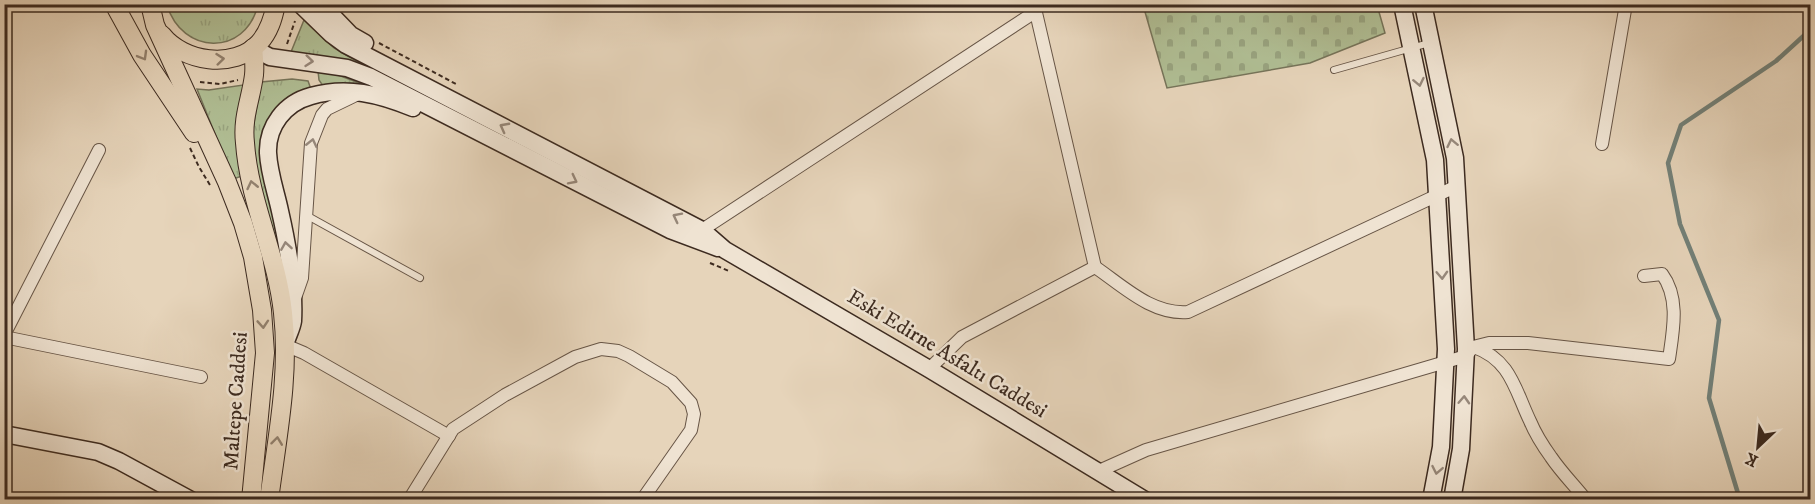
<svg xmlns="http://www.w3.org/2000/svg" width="1815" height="504" viewBox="0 0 1815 504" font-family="'IM FELL DW Pica',serif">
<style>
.grass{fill:url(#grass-tufts);stroke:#76745a;stroke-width:1.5}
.cemetery{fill:url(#cemetery-stones);stroke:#76745a;stroke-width:1.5}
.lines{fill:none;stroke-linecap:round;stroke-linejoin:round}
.stream{stroke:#728078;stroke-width:4.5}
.lane-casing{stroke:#675546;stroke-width:8}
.street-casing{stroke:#675546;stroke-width:14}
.secondary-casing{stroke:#3d2b20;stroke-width:19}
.primary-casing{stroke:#3d2b20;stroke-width:20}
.path{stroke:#3d2b20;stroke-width:2;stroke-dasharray:4.5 3;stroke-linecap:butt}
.lane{stroke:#efe3d2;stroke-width:6}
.street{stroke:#efe3d2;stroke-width:12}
.secondary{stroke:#efe3d2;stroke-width:16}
.primary{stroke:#e6d4ba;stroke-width:18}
.oneway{stroke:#92806d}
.oneway2{stroke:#968779}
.labels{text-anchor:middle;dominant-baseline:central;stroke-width:5;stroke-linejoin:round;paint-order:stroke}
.street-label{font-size:21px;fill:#3d2b20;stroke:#efe3d2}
</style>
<defs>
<pattern id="grass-tufts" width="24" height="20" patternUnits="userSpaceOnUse" patternTransform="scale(1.5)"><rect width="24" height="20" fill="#b0be94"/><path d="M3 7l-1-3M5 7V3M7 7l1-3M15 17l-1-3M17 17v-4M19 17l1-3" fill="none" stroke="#98a37f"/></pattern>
<pattern id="cemetery-stones" width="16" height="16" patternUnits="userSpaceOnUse" patternTransform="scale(1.5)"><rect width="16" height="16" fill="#b0be94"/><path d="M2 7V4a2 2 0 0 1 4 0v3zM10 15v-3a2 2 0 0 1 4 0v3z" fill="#98a37f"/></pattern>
</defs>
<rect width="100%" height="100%" fill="#e6d4ba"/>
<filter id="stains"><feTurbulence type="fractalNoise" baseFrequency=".00333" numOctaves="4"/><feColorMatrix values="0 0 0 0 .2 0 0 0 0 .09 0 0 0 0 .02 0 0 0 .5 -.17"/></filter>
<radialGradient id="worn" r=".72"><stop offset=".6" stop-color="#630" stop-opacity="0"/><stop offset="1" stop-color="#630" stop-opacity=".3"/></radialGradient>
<g class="grass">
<path d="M167,5V4L258,5C245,57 182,55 167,5Z"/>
<polygon points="304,20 334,48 377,73 291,52"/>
<polygon points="318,71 338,75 362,84 350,83 323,86 319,80"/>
<path d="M292,79L308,81L311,89C293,96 280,101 269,118L286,278L258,179L252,135L261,82Z"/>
<polygon points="243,85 242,176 233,179 197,89 209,90"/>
</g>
<polygon class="cemetery" points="1143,5 1377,5 1385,33 1310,63 1167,88"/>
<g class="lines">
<polyline class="stream" points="1740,500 1709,398 1719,320 1680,224 1668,163 1681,125 1776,61 1810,30"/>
<defs>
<g id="lane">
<polyline points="1334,70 1429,43"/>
<polyline points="306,215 420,278"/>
</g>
<g id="street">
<polyline points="1602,144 1626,4"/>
<polyline points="702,230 1035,12"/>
<path d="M1095,267C1123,286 1152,315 1188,312L1457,186"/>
<polyline points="295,298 302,278 311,143 322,115 327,109 358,94"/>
<polyline points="4,335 99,150"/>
<polyline points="4,337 201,377"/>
<polyline points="285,345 304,353 449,436"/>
<path d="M1474,347C1511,360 1515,390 1530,421C1535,433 1543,446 1551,457C1561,472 1575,486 1586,500"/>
<polyline points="929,369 962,337 1095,267 1034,4"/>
<path d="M1099,471L1146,450L1466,356L1473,347L1489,343H1528L1669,359C1673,331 1680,298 1662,274L1644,276"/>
<polyline points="409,500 453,429 505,395 575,357 601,349 618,351 629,356 672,382 691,403 694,414 691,430 642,500"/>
</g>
<g id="secondary">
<polyline points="300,4 331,34 346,45 702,230 725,250 929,369 1145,500"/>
<polyline points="321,4 351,35 365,43"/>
<polyline points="1402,4 1435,160 1446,349 1441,447 1431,500"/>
<polyline points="1423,4 1455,158 1466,349 1461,449 1452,500"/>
<polyline points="253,48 270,57 347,68 371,77 670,230 718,248"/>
<path d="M286,342C288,335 292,328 293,321C295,285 288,246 280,211C276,192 269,173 268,153C267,126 285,103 311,96C347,86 379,94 413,108"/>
<polyline points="4,434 98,452 119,461 191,500"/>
</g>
<g id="primary">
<polyline points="114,4 142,55 194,133"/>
<polyline points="150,4 155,25 227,182 243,223 253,257 262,310 265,353 251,500"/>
<path d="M162,35C183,62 234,70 259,43C269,32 273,19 276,4"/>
<path d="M253,48C254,57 255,66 254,75C251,99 242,117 245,143C249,201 277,255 283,313C290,375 277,438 269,500"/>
</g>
</defs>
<use href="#lane" class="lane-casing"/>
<use href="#street" class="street-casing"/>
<use href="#secondary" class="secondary-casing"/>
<use href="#primary" class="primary-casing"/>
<g class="path">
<polyline points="379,43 456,84"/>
<polyline points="287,44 295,21"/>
<polyline points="200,82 220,84 238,80"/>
<polyline points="190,148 199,167 210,185"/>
<polyline points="710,263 729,271"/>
</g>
<use href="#lane" class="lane"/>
<use href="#street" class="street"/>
<use href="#secondary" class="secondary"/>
<use href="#primary" class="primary"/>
</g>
<defs><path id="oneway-chevron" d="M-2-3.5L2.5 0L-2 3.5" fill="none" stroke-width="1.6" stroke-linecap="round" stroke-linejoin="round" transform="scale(1.5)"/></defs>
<g class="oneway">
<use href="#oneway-chevron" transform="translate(143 56) rotate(60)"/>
<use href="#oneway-chevron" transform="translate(220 59) rotate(-6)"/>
<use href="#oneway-chevron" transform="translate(252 185) rotate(-103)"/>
<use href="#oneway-chevron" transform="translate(263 324) rotate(86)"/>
<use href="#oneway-chevron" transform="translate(277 441) rotate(-83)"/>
</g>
<g class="oneway2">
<use href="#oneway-chevron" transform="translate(309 61) rotate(6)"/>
<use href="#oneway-chevron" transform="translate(1419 82) rotate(78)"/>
<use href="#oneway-chevron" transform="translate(504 127) rotate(-152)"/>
<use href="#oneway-chevron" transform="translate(312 143) rotate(-77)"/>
<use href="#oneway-chevron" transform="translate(1452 143) rotate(-102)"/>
<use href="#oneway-chevron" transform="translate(573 180) rotate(27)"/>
<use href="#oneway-chevron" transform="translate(677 217) rotate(-153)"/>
<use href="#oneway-chevron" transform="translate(286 246) rotate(-99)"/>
<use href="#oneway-chevron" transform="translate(1442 275) rotate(87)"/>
<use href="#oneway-chevron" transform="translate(1464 400) rotate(-87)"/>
<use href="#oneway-chevron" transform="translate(1437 470) rotate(101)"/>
</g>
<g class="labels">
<g class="street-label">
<text transform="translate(947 354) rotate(31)">Eski Edirne Asfaltı Caddesi</text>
<text transform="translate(236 401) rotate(-86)">Maltepe Caddesi</text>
</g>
</g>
<rect width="1815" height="504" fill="none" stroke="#e6d4ba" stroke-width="24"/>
<rect x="6" y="6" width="1803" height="492" fill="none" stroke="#3d2b20" stroke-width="3"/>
<rect x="12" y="12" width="1791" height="480" fill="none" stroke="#3d2b20" stroke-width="1.5"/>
<g transform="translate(1758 447) rotate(206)" stroke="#efe3d2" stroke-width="4.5" paint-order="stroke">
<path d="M0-4.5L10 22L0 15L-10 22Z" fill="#3d2b20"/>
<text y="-9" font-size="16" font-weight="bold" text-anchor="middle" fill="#3d2b20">K</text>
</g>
<rect width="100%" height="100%" filter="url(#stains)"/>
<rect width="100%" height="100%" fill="url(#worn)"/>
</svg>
